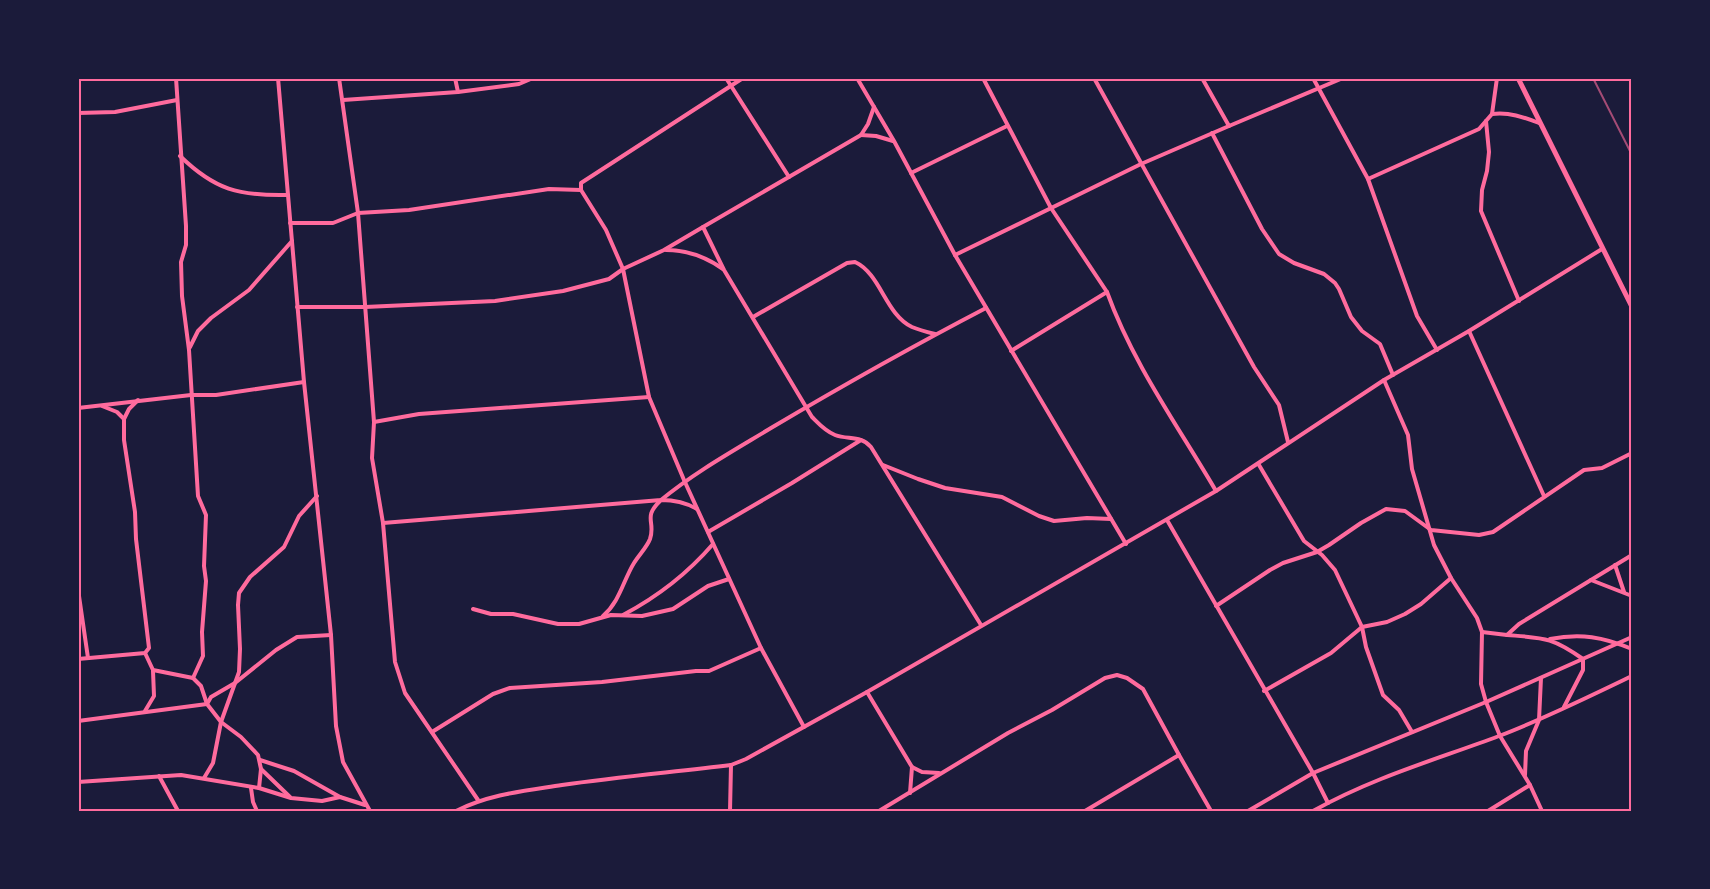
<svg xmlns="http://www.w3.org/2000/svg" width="1710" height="889" viewBox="0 0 1710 889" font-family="'PT Sans Narrow',sans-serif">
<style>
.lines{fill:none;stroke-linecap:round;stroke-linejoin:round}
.minor{stroke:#ff6b9d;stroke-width:4}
.tertiary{stroke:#ff6b9d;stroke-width:5}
.rail{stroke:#a44b75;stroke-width:2}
.neatline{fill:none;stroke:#ff6b9d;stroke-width:2}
</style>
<rect width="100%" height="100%" fill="#1b1b3a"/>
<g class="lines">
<g class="minor">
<polyline points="176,78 186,226 186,245 181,262 182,296 189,350 198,496 206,515 204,566 206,581 202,632 203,656 193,678"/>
<polyline points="278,78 304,382 331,635 336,726 343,762 370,811"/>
<polyline points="339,78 358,213 374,422 372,458 383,523 395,662 405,693 478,800"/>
<polyline points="455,78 458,92"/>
<polyline points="726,78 789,177"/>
<polyline points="743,78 581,183 581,190 606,230 623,269 649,397 684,480 761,648 804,727"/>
<polyline points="857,78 894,141 955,255 1126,544"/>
<polyline points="983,78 1051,208 1107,292 1011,351"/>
<polyline points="1094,78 1254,367 1279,405 1288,442"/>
<polyline points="1202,78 1229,126 1343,78"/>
<polyline points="1313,78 1368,179 1417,316 1437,350"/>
<polyline points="343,100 458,92 519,84 533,78"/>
<path d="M874,107L868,124L861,135L703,227L724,270L812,417C819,424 825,431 835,435C848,440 861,435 871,447L981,625"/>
<polyline points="78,113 115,112 177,100"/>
<polyline points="1492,114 1497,78"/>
<polyline points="1486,121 1489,152 1487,171 1482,190 1481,211 1519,301"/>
<polyline points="1212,133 1262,229 1279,254 1294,263 1324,274 1335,283 1339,289 1351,317 1362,331 1380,344 1393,375"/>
<polyline points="861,135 876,136 893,141"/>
<path d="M180,156C215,190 239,196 287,195"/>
<polyline points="911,173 1007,126"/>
<path d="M1368,179L1479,129L1492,114C1510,112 1523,117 1539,123"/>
<polyline points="290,223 333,223 358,213 409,210 549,189 581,190"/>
<path d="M666,250C688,250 706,257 723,269"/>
<polyline points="955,255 1141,164 1229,126"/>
<path d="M1107,292C1133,364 1178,426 1216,491"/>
<polyline points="297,307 365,307 495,301 563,291 609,279 623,269 664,250 703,227"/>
<path d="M753,317L847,263L855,262C881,274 885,314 912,327C919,330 927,332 935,334"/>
<polyline points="1469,331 1544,496"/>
<polyline points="190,347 198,331 211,318 249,290 292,241"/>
<polyline points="1384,380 1408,435 1412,469 1434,545 1451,578 1477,618 1482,632 1481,684 1486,702 1500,736 1530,785 1542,811"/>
<polyline points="102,406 117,412 124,419"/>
<polyline points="78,408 191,395 216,395 304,382"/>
<polyline points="374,422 419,414 649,397"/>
<polyline points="883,465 918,479 945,488 1002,497 1039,516 1054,521 1087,518 1111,519"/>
<polyline points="1259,465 1304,541 1322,555 1335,570 1362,627 1366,647 1383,695 1399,710 1412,732"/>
<polyline points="1167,520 1313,773 1328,803"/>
<path d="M383,523L661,500C695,472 733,451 771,428C842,386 913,346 986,308"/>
<polyline points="708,532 792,483 861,440"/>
<polyline points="1615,565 1624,592"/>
<polyline points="1591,580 1632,596"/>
<polyline points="78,589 88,658"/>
<polyline points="1216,606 1270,570 1283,563 1317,552 1329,545 1361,523 1386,509 1405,511 1431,530 1479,535 1493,532 1584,470 1602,468 1632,453"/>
<polyline points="473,609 491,614 513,614 558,624 579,624 611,615 642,616 673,609 708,586 729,579"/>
<path d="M623,615C657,597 688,573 713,544"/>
<path d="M603,616C620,601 623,581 634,563C639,555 647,547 650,539C656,521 642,518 661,500C675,500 685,502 697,509"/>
<polyline points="1482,632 1507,635 1519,624 1632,555"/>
<path d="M1507,635C1544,638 1552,637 1583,659V670L1564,707"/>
<path d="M1550,639C1581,633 1603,637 1632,649"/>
<polyline points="145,653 153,670 193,678 201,686 207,704 221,722 241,737 258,755 261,769 259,788"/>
<polyline points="78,659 145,653 149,648 136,539 135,512 124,440 124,419 129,409 138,400"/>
<polyline points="1264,691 1331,653 1362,627 1387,622 1405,614 1421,604 1451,578"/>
<polyline points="867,692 912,767 910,793"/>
<polyline points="145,711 154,696 153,671"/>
<polyline points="78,721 207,704 211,697 235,683 276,650 297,637 331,635"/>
<polyline points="432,732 493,694 510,688 602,682 696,671 709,671 761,648"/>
<polyline points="260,760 294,771 340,797"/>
<polyline points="912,767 922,772 939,773"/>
<polyline points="261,769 290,797"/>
<polyline points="1525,775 1526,751 1539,720 1541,678"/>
<polyline points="159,776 178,811"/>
<polyline points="204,778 213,763 221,722 239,672 240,649 238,605 239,593 250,577 284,547 299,516 317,496"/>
<polyline points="78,782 181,775 259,788 291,798 322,801 340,797 365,805"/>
<polyline points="251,788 253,802 257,811"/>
<path d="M456,811C490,794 524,791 562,785C618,777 674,772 731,765L746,759L867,692L1216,491L1384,380L1469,331L1602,249"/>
<polyline points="730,811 731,765"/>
<polyline points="879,811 1008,733 1052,710 1105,678 1117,675 1127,678 1143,689 1179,755"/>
<polyline points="1085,811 1179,755 1211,811"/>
<polyline points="1248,811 1313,773 1486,702 1632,637"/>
<path d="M1313,811C1374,777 1435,760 1499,736C1544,719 1588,697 1632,676"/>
<polyline points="1488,811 1530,785"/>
</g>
<polyline class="tertiary" points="1518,78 1632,307"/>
<polyline class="rail" points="1593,78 1632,155"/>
</g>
<rect width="1710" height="889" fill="none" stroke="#1b1b3a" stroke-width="159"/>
<rect x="80" y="80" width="1550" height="730" class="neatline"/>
</svg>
